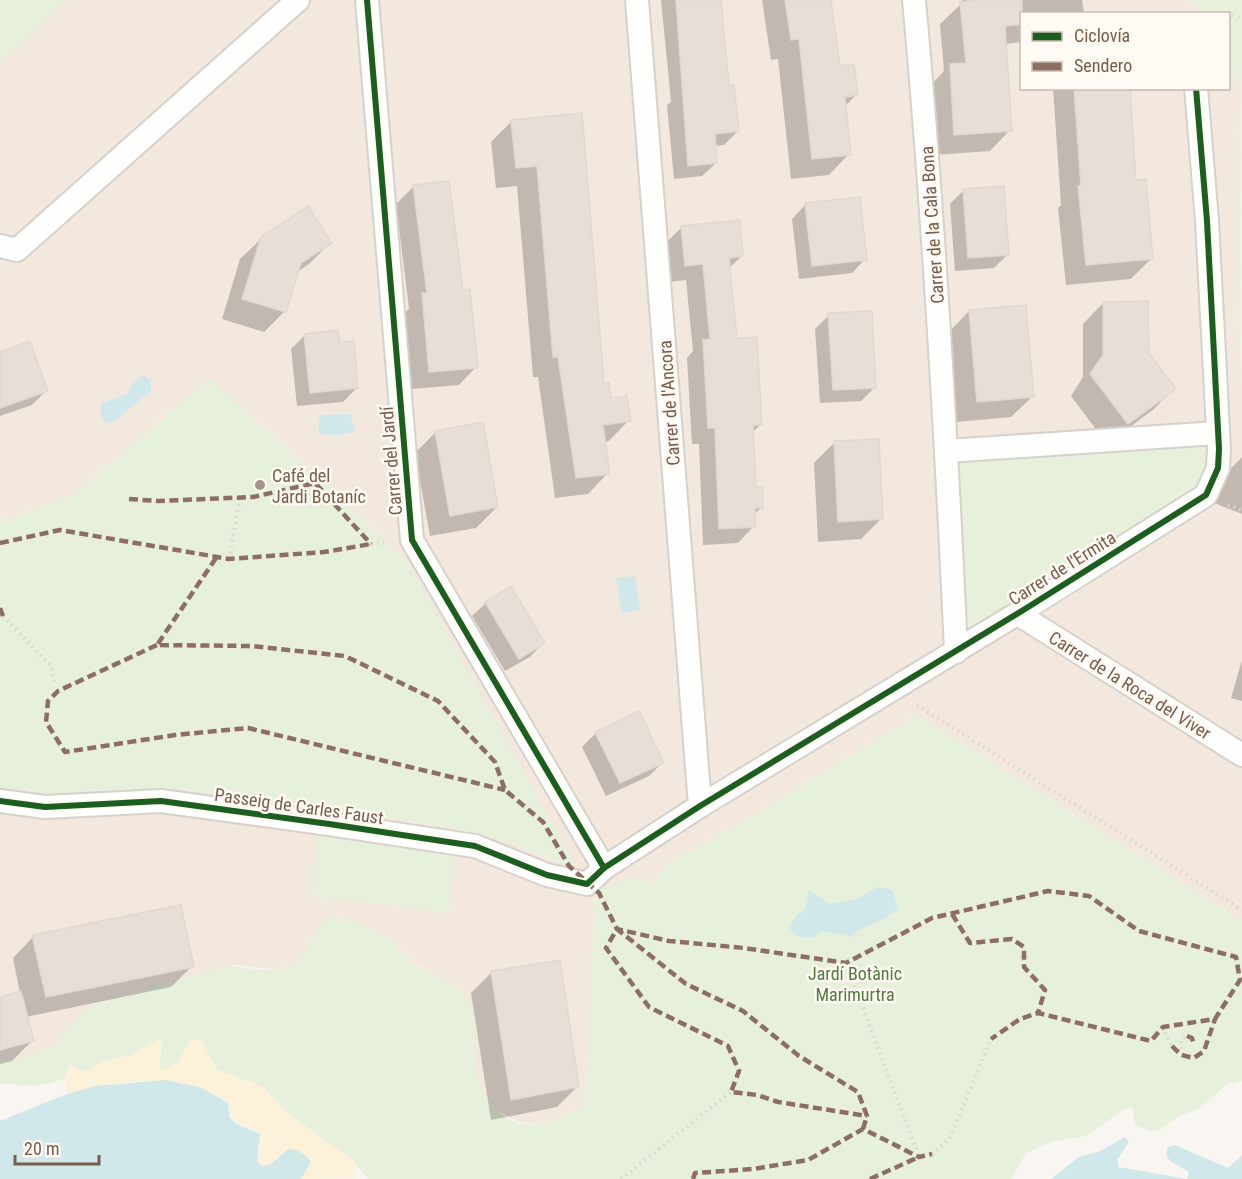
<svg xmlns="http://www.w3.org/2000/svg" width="1242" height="1179" viewBox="0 0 1242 1179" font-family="'Roboto Condensed',sans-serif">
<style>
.residential{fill:#f2e8de}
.green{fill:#e7f0db}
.sand{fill:#fbf2d9}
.water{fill:#d0e8ea}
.shadow{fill:#0003}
.building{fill:#e6ded7;stroke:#e2d8d2;stroke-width:1.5}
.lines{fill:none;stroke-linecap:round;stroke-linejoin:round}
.street-casing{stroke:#d7d1cb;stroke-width:26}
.path{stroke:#dcd5d0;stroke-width:4;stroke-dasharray:1.5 4.5;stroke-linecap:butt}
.street{stroke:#fefefd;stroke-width:22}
.quiet{stroke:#8d6e63;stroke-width:4.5;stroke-dasharray:9 4.5;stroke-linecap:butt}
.cycleway-casing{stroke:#fffaf3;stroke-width:10}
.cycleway{stroke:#1b5e20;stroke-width:6}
.poi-dot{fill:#a69286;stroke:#fffaf3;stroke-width:2}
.labels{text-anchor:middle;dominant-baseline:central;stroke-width:5;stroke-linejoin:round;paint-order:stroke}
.street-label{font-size:18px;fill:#7a5c4d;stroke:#fffaf3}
.poi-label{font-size:18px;fill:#7a5c4d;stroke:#fffaf3;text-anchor:start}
.park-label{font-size:18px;fill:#537a41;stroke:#fffaf3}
</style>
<rect width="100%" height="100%" fill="#f9f5f0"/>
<polygon class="residential" points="65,0 1188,0 1203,11 1205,13 1022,14 1022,88 1228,88 1229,63 1241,89 1237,244 1242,385 1242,921 917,715 744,821 666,864 654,883 645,879 596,889 585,1107 546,1123 531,1124 517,1121 492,1108 477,1082 473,1051 474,1020 450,985 410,961 389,939 361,925 330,916 296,964 281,970 236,965 90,1006 52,1046 26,1057 0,1062 0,792 158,791 331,810 446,827 503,840 576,868 210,378 76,494 0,522 0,62"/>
<g class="green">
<polygon points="0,0 66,0 0,62"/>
<polygon points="1188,0 1242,0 1241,385 1237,244 1241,89 1229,63 1228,14 1205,13"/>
<polygon points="210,378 406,560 577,868 503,840 446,827 331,810 158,791 77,801 0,792 0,522 76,494"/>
<polygon points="1217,433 1206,495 956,652 947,451"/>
<path d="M917,715L1242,921V1081L1226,1085L1199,1109L1178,1117L1159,1130L1151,1131L1138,1126L1134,1121L1133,1107L1126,1108L1086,1136L1052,1142L1026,1153L1011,1179H369L347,1156L329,1146L286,1112L263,1087L217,1069L206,1049L189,1043L178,1062L165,1071L159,1068L162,1046L161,1038L129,1056L102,1061L89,1070L82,1071L69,1065L65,1078C44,1088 22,1086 0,1083V1062L26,1057L52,1046L90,1006L222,967C242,964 283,979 298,961C310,946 315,929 330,916C350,920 372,927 389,939C397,945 403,956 411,962C429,976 464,985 472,1008C477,1022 472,1038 473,1053C476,1092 500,1136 547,1122C560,1118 572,1112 585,1107L596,889L639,877L654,883L666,864L744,821Z"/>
<polygon points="316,831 455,852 449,912 313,896"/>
</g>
<path class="sand" d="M161,1038L159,1067L165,1071L178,1062L189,1043L195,1038L202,1042L217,1069L263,1087L286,1112L353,1160L356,1166L355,1178L301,1179L303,1174L282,1153L271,1164L262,1166L257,1162L260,1148L255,1130C230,1120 237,1126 227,1103L222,1099C174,1072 119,1079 67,1094L65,1078L69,1065L82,1071L89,1070L102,1061L129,1056Z"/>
<g class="water">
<polygon points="143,375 151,380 151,391 112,423 103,421 100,411 102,403 127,394 132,384"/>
<polygon points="351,414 355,432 336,435 318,434 320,415"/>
<polygon points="635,576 640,610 622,613 616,578"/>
<path d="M878,887L892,890L898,909C884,923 865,922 852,937L823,931L813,938L797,936L789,928L797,915L806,909L809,891L831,904L857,899Z"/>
<path d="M166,1080L202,1088L228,1103L230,1117L235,1123L260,1134L257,1161L262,1166L271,1164L288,1149C299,1150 305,1153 311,1162L301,1179H0V1121L67,1094L95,1086Z"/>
<polygon points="1125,1137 1129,1142 1117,1160 1119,1167 1187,1179 1189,1172 1170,1161 1166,1154 1168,1147 1175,1145 1228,1168 1242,1155 1242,1179 1051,1179 1079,1157 1100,1151"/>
</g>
<g class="shadow">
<polygon points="661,0 720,0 728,87 738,131 724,145 714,146 716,163 702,176 674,179 667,105 671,102"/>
<polygon points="762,0 830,0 839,67 856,95 844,107 849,154 829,175 791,179 778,59 771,60"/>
<polygon points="962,0 1082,0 1084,14 1022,14 1022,42 1004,44 1010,130 990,151 934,155 930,86 944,71 940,24 962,3"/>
<polygon points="1053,88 1128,88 1135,182 1152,258 1131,279 1066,285 1058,208 1061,205"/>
<polygon points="581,115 603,385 610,400 629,420 609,441 604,442 608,473 588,494 555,498 538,377 533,377 517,186 496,188 491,142 512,121"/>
<polygon points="413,187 462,291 476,367 459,385 412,389 405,313 409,308 396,204"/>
<polygon points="964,190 1007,255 994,268 955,271 950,204"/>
<polygon points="805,205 865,259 852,273 799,279 792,219"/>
<polygon points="682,227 742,256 728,269 735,339 761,424 752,433 754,489 762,507 754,515 754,526 738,543 703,545 699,444 692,444 687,358 693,351 686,280 669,282 665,244"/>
<polygon points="262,238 330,243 309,264 297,272 285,311 264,332 222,319 240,259"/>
<polygon points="1103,303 1174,388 1154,409 1107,444 1071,396 1083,377 1083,324"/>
<polygon points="969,311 1032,397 1011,417 957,422 949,332"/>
<polygon points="829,315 875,387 861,401 820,403 815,329"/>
<polygon points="305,335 357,388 343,402 297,406 291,349"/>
<polygon points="0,354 46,391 32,405 0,416"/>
<polygon points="436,432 497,507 476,528 430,536 415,453"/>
<polygon points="834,443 882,518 861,539 818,542 814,463"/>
<polygon points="1242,457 1242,514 1209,501 1217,483"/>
<polygon points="486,603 543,643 530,657 505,671 472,616"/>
<polygon points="1242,660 1242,701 1231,698"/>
<polygon points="596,733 662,763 649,776 606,796 582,747"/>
<polygon points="33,937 192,966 171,987 26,1017 33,1040 12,1061 0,1064 0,998 20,993 13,958"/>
<polygon points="492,972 577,1087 557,1107 491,1120 471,993"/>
</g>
<g class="building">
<polygon points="676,0 721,0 729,85 734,85 739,131 715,134 717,163 688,166"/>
<polygon points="785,0 831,0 840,66 854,64 858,95 845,97 851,155 812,159 799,39 791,40"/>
<polygon points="975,0 1022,0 1022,24 1005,26 1012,131 954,135 950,64 966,63 960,2"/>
<polygon points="1074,88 1130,88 1136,180 1146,179 1153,259 1086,265 1078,186 1081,186"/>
<polygon points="582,113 604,383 609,383 611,398 627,396 631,421 603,425 610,474 576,478 558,357 553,357 537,166 516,168 511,120"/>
<polygon points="449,181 463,290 470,289 478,368 429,372 422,293 427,293 413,185"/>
<polygon points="1004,186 1009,255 968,258 963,189"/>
<polygon points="860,197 867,260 812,266 805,203"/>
<polygon points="308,206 332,243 301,263 286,312 242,299 261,237"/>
<polygon points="740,220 743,256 729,258 737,338 757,337 762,425 753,425 756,487 763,487 763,508 755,508 756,527 719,529 715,428 708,428 703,340 710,339 703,264 685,266 681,226"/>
<polygon points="1148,301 1149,353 1176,389 1128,424 1090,374 1103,355 1103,302"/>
<polygon points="1026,305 1034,397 977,402 969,310"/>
<polygon points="872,311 876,388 833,390 828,313"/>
<polygon points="338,330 340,342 354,341 358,388 310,393 304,334"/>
<polygon points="30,341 48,391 0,408 0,352"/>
<polygon points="483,422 498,507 450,516 435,431"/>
<polygon points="879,439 883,519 838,522 834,441"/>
<polygon points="511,586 545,643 519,659 485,602"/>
<polygon points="639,711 664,763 620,783 595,732"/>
<polygon points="181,905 194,967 46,997 32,935"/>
<polygon points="560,960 579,1087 511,1100 491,971"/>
<polygon points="21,991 34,1041 0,1050 0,997"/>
</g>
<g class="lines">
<defs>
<g id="street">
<polyline points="367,0 412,540 604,868"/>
<polyline points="637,0 700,806"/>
<path d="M914,0C934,217 946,434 956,652"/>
<polyline points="0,246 17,250 298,0"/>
<polyline points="947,451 1217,433"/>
<polyline points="1018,614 1242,755"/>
<polyline points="0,801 45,807 161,801 329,824 475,846 547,875 587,884 604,868 700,806 1025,609 1206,495 1218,468 1219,449 1207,221 1196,88"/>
</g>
</defs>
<use href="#street" class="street-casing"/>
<g class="path">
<polyline points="1228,23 1232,13 1242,21"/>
<polyline points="1228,505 1242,510"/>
<polyline points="371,544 388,542"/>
<polyline points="229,559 240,497"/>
<polyline points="3,616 52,667 54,683"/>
<polyline points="917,705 1242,910"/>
<polyline points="846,963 919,1157"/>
<polyline points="1163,1027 1172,1046"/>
<polyline points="1181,1049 1181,1040 1187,1036"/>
<polyline points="932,1154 950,1138 991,1039"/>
<polyline points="621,1179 731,1092"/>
</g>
<use href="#street" class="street"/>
<g class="quiet">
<polyline points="129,499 158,501 253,497 315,483 371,544"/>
<polyline points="0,543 60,530 229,559 324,552 371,544"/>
<polyline points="216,558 157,645 251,646 345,656 438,701 495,762 505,790 543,822 569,866 599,893 617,929 669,941 744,948 846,963 932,918 1048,891 1089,896 1139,931 1236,957 1240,980 1215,1019 1163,1027 1151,1041 1038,1013 1020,1019 991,1039"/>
<polyline points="0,608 3,616"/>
<polyline points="157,645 58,691 48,701 46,722 65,752 175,735 248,728 505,790"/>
<polyline points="952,914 970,943 1012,939 1024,947 1024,967 1045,990 1038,1013"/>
<polyline points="1187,1036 1192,1038 1194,1045"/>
<polyline points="1172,1046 1181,1055 1194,1058 1204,1051 1215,1019"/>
<polyline points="863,1129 867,1116 858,1092 799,1056 743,1011 686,984 617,929 606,948 649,1007 728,1046 739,1071 731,1092 757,1095 778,1102 867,1116"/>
<polyline points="693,1179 695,1173 753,1169 808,1160 863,1129 919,1157 932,1154"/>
<polyline points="870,1179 919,1157"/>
</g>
<defs>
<g id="cycleway">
<polyline points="367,0 412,540 604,868"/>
<polyline points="0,801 45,807 161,801 329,824 475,846 547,875 587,884 604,868 700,806 1025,609 1206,495 1218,468 1219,449 1207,221 1196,88"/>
</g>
</defs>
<use href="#cycleway" class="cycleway-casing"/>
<use href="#cycleway" class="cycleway"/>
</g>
<circle class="poi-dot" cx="260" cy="485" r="6"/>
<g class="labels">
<g class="street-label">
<text transform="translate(932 225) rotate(-94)">Carrer de la Cala Bona</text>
<text transform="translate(669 403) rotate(-94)">Carrer de l'Ancora</text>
<text transform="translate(391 461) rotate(-95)">Carrer del Jardí</text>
<text transform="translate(1062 568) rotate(-32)">Carrer de l'Ermita</text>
<text transform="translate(1130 685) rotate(32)">Carrer de la Roca del Viver</text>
<text transform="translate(299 806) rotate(8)">Passeig de Carles Faust</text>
</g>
<g class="poi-label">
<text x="272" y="475">Café del<tspan x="272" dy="21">Jardi Botaníc</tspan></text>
</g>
<g class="park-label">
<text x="855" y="973">Jardí Botànic<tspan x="855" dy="21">Marimurtra</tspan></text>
</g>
</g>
<rect x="1020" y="12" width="210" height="78" fill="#fffaf3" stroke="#cabbb1" stroke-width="1.5"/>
<rect x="1032" y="32" width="30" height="9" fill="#1b5e20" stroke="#cabbb1" stroke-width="1.5"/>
<text x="1074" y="42" font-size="18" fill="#7a5c4d">Ciclovía</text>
<rect x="1032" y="62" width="30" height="9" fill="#8d6e63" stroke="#cabbb1" stroke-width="1.5"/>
<text x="1074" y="72" font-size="18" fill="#7a5c4d">Sendero</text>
<path d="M15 1155v9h84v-9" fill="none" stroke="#7a5c4d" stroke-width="3"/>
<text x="24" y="1155" font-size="18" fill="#7a5c4d" stroke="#fffaf3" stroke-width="4.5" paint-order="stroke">20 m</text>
</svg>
